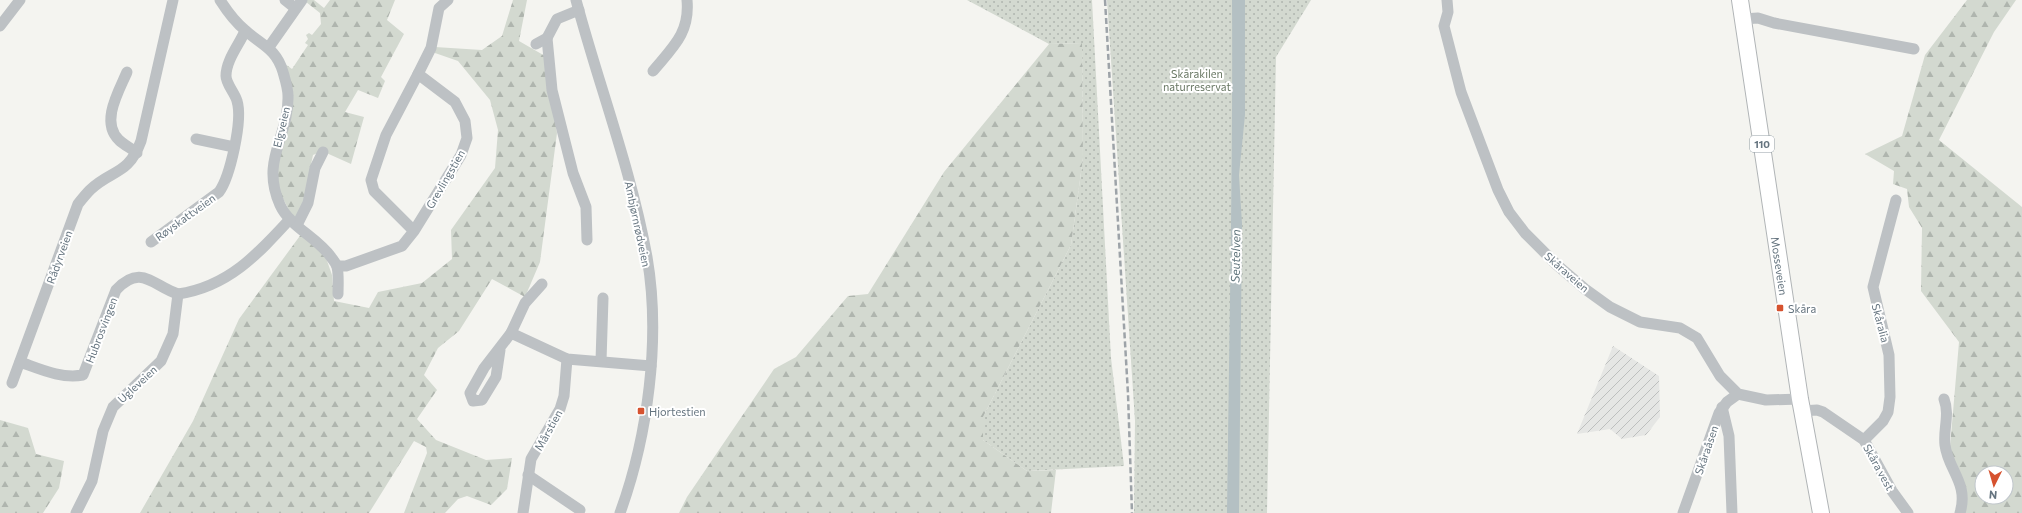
<svg xmlns="http://www.w3.org/2000/svg" width="2022" height="513" viewBox="0 0 2022 513" font-family="Commissioner,sans-serif">
<style>
.industrial{fill:url(#industrial-furrows)}
.grass{fill:url(#grass-dots)}
.forest{fill:url(#forest-firs);fill-rule:evenodd}
.water{fill:#b4c0c3}
.lines{fill:none;stroke-linecap:round;stroke-linejoin:round}
.highway-casing{stroke:#b0b4b6;stroke-width:18}
.minor{stroke:#bdc1c4;stroke-width:11}
.highway{stroke:#fff;stroke-width:16}
.rail{stroke:#9da3a8;stroke-width:2.5;stroke-dasharray:6 3;stroke-linecap:butt}
.poi-dot{fill:#d6522f;stroke:#fff;stroke-width:1.5}
.labels{text-anchor:middle;dominant-baseline:central;stroke-width:4;stroke-linejoin:round;paint-order:stroke}
.shield{fill:#fff;stroke:#939ea5;stroke-width:1}
.shield-label{font-size:10px;font-weight:bold;fill:#65747f}
.park-label{font-size:11px;fill:#687763;stroke:#fff}
.street-label{font-size:11px;fill:#65747f;stroke:#fff}
.poi-label{font-size:11px;fill:#65747f;stroke:#fff;text-anchor:start}
.water-label{font-size:12px;font-style:italic;fill:#61767d;stroke:#fff}
</style>
<defs>
<pattern id="industrial-furrows" width="10" height="10" patternUnits="userSpaceOnUse"><rect width="10" height="10" fill="#e5e6e4"/><path d="M-1 1l2-2M0 10L10 0M9 11l2-2" fill="none" stroke="#bdbfbe"/></pattern>
<pattern id="grass-dots" width="8" height="8" patternUnits="userSpaceOnUse"><rect width="8" height="8" fill="#d3d9d0"/><path d="M2 2h.1M6 6h.1" fill="none" stroke="#afb5ae" stroke-width="1.8" stroke-linecap="round"/></pattern>
<pattern id="forest-firs" width="22" height="20" patternUnits="userSpaceOnUse"><rect width="22" height="20" fill="#d3d9d0"/><path d="M5 1l3.5 6h-7zM16 11l3.5 6h-7z" fill="#afb5ae"/></pattern>
</defs>
<rect width="100%" height="100%" fill="#f4f4f0"/>
<polygon class="industrial" points="1613,346 1659,376 1660,417 1646,435 1622,439 1610,429 1577,434"/>
<g class="grass">
<polygon points="967,0 1092,0 1111,358 1124,466 1027,471 983,440 983,417 1071,245 1083,158 1082,43 1049,44"/>
<polygon points="1107,0 1311,0 1276,57 1267,513 1134,513 1135,421"/>
</g>
<g class="forest">
<path d="M307,0H314L324,8L330,0H395L387,20L404,34L381,77L385,81L378,98L358,90L345,112L364,117L351,164L322,151L313,155C308,177 306,199 297,219L291,214L278,189L276,170L290,112L281,61L292,69L308,45L305,43L308,39L306,35L309,33L312,35L321,24L320,13L306,2Z"/>
<polygon points="513,0 527,0 519,41 545,56 557,133 540,262 525,297 492,279 459,331 438,348 424,375 437,390 417,419 436,440 486,460 512,458 507,489 491,505 467,496 458,499 445,513 404,513 427,453 426,447 414,441 369,513 140,513 193,421 239,319 302,233 324,252 332,275 334,301 369,308 378,292 422,283 452,259 451,230 495,168 498,130 490,100 458,61 435,53 435,47 482,50 502,36"/>
<path d="M1967,0H2016L1994,32L1939,140L2022,207V513H1955L1963,501L1950,447L1959,342L1921,291L1922,228L1909,207L1907,189L1893,184L1894,171L1865,154L1902,136L1925,55ZM1982,473H2006V497H1982Z"/>
<polygon points="1082,43 1083,158 1071,245 983,417 983,440 1027,471 1056,470 1051,513 679,513 687,497 774,369 796,357 848,296 868,294 944,172 1049,44"/>
<polygon points="0,420 28,428 36,454 64,461 59,488 43,513 0,513"/>
</g>
<path class="water" d="M1232,0H1245V115L1239,175L1242,224L1239,513H1227C1229,342 1233,171 1232,0Z"/>
<g class="lines">
<defs>
<g id="highway">
<path id="s1" d="M1740,0L1800,399L1821,513"/>
</g>
</defs>
<use href="#highway" class="highway-casing"/>
<g class="minor">
<path d="M220,0C227,11 235,22 245,30C261,45 276,48 283,72C285,79 288,88 288,96C289,137 260,160 280,205C290,227 317,237 331,257C333,260 336,263 337,267C339,275 338,286 338,294"/>
<polyline points="285,0 295,8"/>
<path d="M576,0C599,86 631,169 647,257C661,338 648,436 620,513"/>
<polyline points="1447,0 1448,12 1444,26 1461,92 1498,190 1509,212 1525,233 1557,265 1585,289 1610,307 1640,322 1680,328 1697,338 1720,376 1738,394 1766,400 1800,399"/>
<polyline points="1743,19 1758,18 1774,23 1914,49"/>
<polyline points="0,26 20,0"/>
<polyline points="547,38 552,90 573,173 586,207 587,240"/>
<polyline points="536,44 547,38 557,19 579,10"/>
<polyline points="269,47 302,0"/>
<path d="M653,71C673,47 690,33 687,0"/>
<path d="M127,72C119,91 100,122 119,140C124,145 131,148 137,153"/>
<polyline points="418,74 431,48 439,8 448,0"/>
<polyline points="196,139 234,147"/>
<polyline points="297,225 308,203 315,168 323,152"/>
<path d="M151,242L219,192C230,177 243,120 237,101C235,93 226,84 226,76C226,60 239,45 245,31"/>
<polyline points="337,266 346,266 402,246 414,231 461,155 467,138 465,121 455,102 418,74 386,135 371,180 374,191 414,231"/>
<polyline points="511,333 525,303 542,284"/>
<polyline points="500,350 496,377 482,400 473,401 470,393 484,368 511,333 567,359 651,366"/>
<polyline points="601,361 603,298"/>
<path d="M20,362C40,369 61,379 83,375L116,290C141,263 153,286 178,294"/>
<path d="M12,383L78,204C82,199 86,194 90,190C112,169 128,176 141,141L173,0"/>
<path d="M1944,399C1950,415 1943,429 1945,445C1948,470 1969,483 1960,513"/>
<polyline points="1722,407 1729,436 1732,513"/>
<polyline points="1802,411 1817,410 1823,412 1864,440 1892,491 1908,513"/>
<polyline points="1864,440 1883,421 1888,412 1890,397 1889,355 1873,287 1896,200"/>
<polyline points="528,475 580,510"/>
<path d="M76,513L92,481L103,431L113,407L161,361L173,334L178,294C228,287 258,254 290,219"/>
<polyline points="523,513 531,459 560,409 564,396 567,359"/>
<polyline points="1683,513 1719,413 1727,402 1738,394"/>
</g>
<use href="#highway" class="highway"/>
<polyline class="rail" points="1105,0 1128,394 1132,513"/>
</g>
<g class="poi-dot">
<rect x="1776" y="304" width="8" height="8" rx="2"/>
<rect x="637" y="407" width="8" height="8" rx="2"/>
</g>
<g class="labels">
<rect class="shield" x="1750" y="136" width="24" height="16" rx="3"/>
<g class="shield-label">
<text x="1762" y="144">110</text>
</g>
<g class="park-label">
<text x="1197" y="73">Skårakilen<tspan x="1197" dy="13">naturreservat</tspan></text>
</g>
<g class="street-label">
<text transform="translate(281 127) rotate(-77)">Elgveien</text>
<text transform="translate(445 179) rotate(-60)">Grevlingstien</text>
<text transform="translate(185 217) rotate(-36)">Røyskattveien</text>
<text transform="translate(638 224) rotate(78)">Ambjørnrødveien</text>
<text transform="translate(59 257) rotate(-70)">Rådyrveien</text>
<text stroke="none"><textPath href="#s1" startOffset="269">Mosseveien</textPath></text>
<text transform="translate(1567 272) rotate(41)">Skåraveien</text>
<text transform="translate(1881 323) rotate(75)">Skåralia</text>
<text transform="translate(101 330) rotate(-69)">Hubrosvingen</text>
<text transform="translate(137 384) rotate(-43)">Ugleveien</text>
<text transform="translate(548 430) rotate(-61)">Mårstien</text>
<text transform="translate(1706 450) rotate(-71)">Skåraåsen</text>
<text transform="translate(1879 467) rotate(61)">Skåra vest</text>
</g>
<g class="poi-label">
<text x="1788" y="308">Skåra</text>
<text x="649" y="411">Hjortestien</text>
</g>
<g class="water-label">
<text transform="translate(1235 256) rotate(-89)">Seutelven</text>
</g>
</g>
<g transform="translate(1994 485) rotate(185)"><circle r="19" fill="#ffffff" stroke="#c1c7cc"/>
<path d="M0-3L7 15L0 10L-7 15Z" fill="#d6522f"/>
<text y="-6" font-size="11" font-weight="bold" text-anchor="middle" fill="#65747f">N</text>
</g>
</svg>
